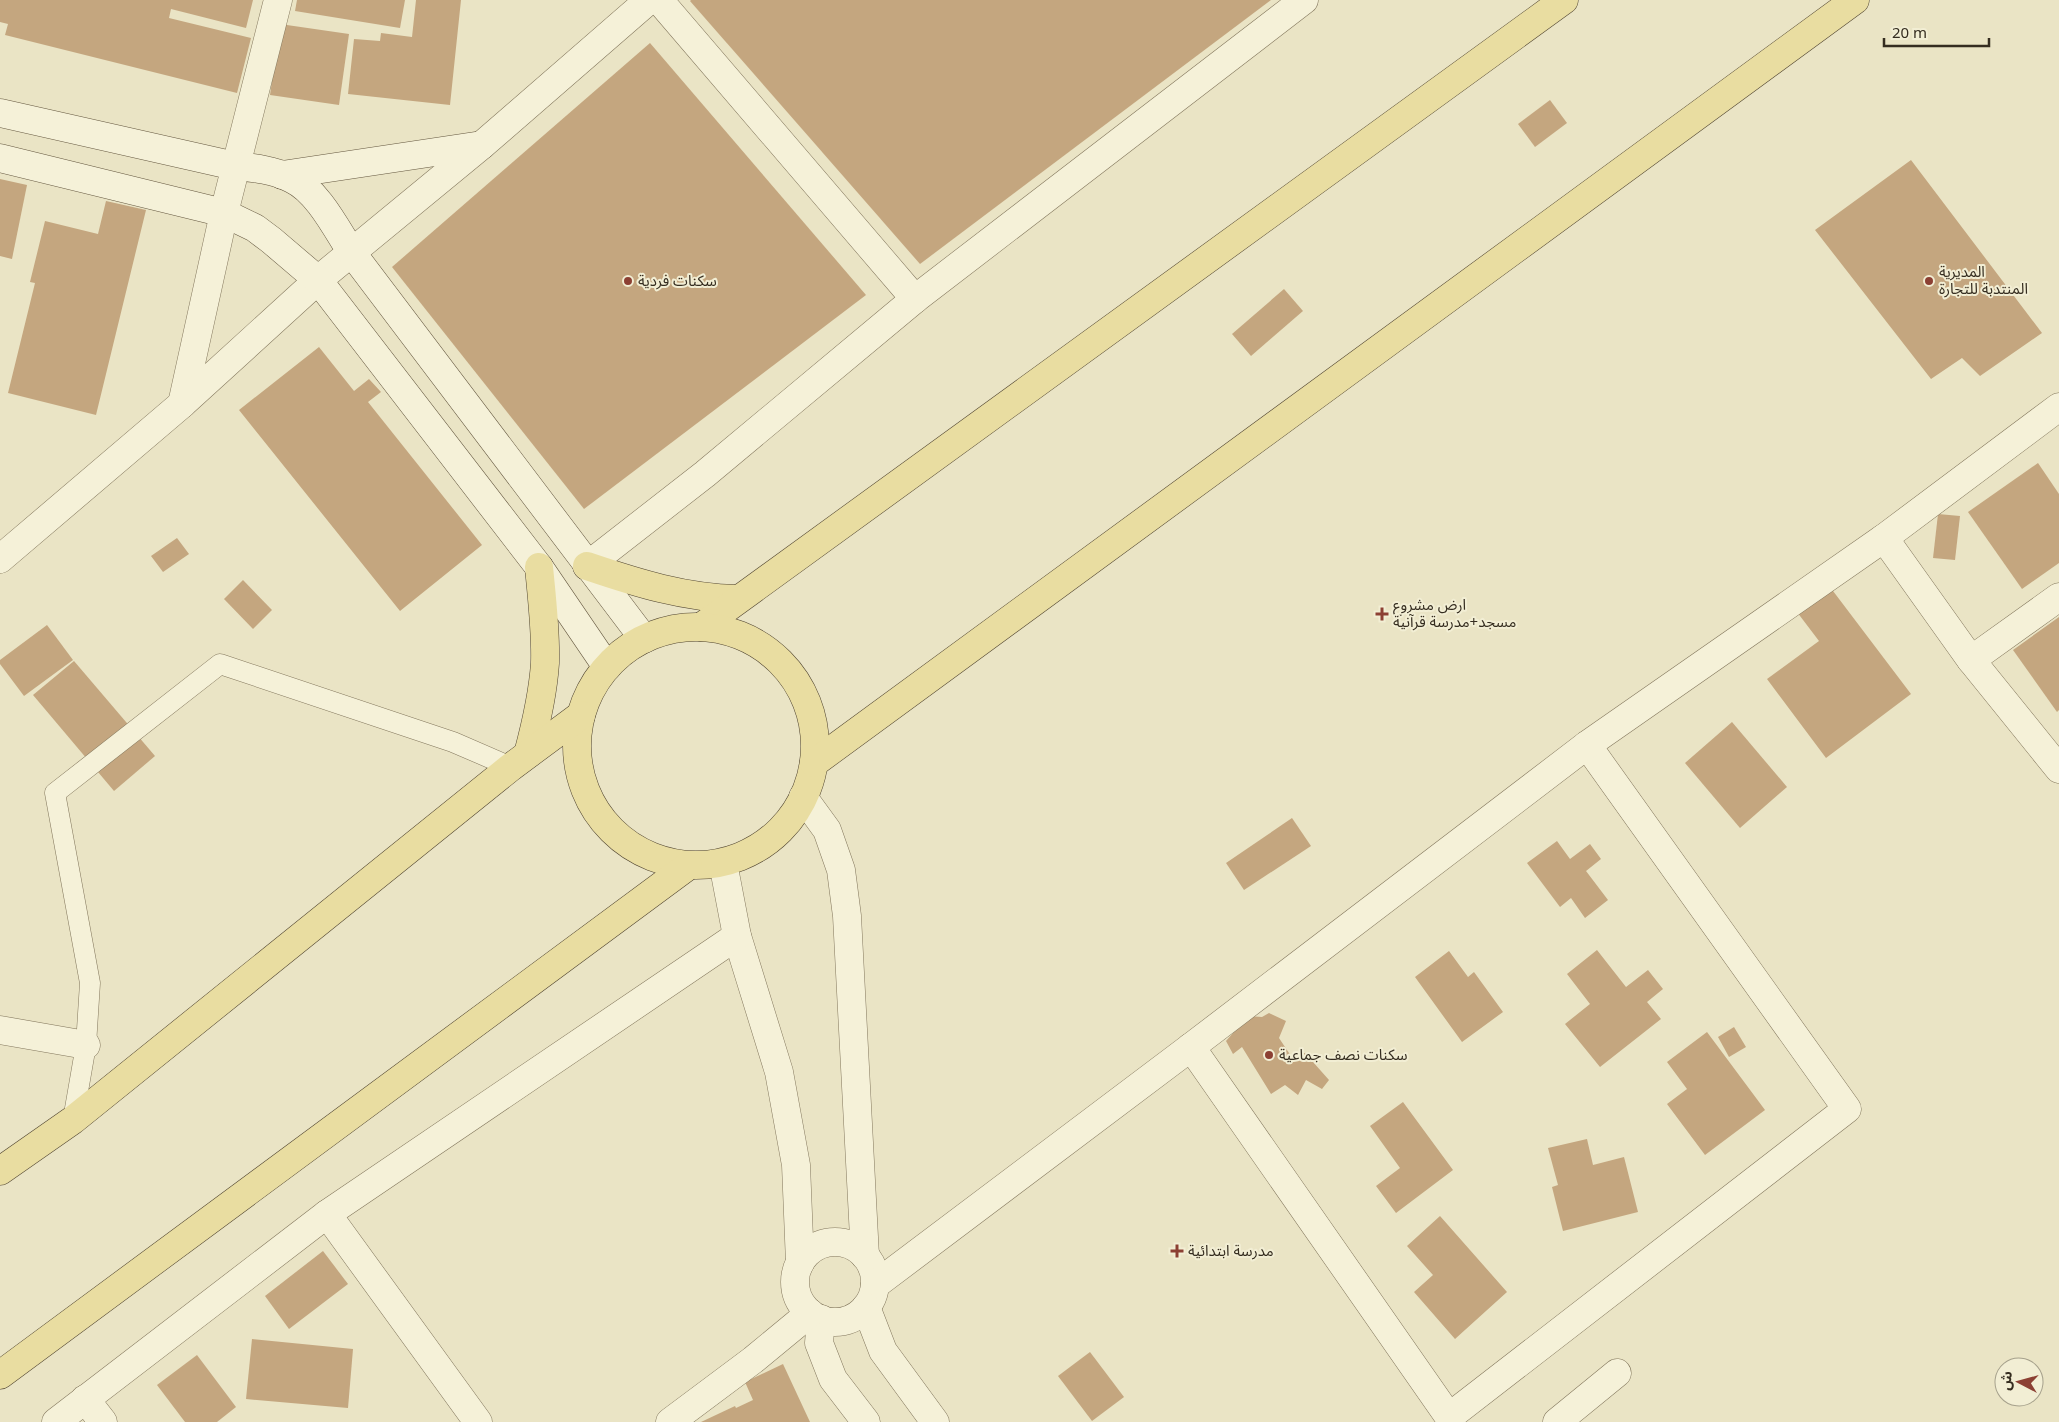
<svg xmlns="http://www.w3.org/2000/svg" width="2059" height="1422" viewBox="0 0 2059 1422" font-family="Georgia,'Noto Sans Arabic',serif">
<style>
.building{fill:#c4a67f}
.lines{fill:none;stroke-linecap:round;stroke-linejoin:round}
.lane-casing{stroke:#83775d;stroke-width:21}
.street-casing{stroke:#83775d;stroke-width:29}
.secondary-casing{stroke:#655840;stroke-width:29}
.primary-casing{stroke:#514531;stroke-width:29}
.lane{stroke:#f5f1d8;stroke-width:20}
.street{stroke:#f5f1d8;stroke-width:28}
.secondary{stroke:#f5f1d8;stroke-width:28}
.primary{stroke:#e9dda1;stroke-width:28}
.poi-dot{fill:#8c4033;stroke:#f2eed4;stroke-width:2}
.labels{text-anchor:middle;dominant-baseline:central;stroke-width:4;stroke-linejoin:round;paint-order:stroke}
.poi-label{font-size:15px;fill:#352d20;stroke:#f2eed4;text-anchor:start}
</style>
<rect width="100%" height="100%" fill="#eae4c5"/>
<g class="building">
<polygon points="0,0 253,0 246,28 171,9 169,18 251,38 237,93 5,35 8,24 0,22"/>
<polygon points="297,0 405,0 400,28 295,11"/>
<polygon points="416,0 461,0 450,105 348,94 354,39 380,41 381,33 412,37"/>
<polygon points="691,0 1271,0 920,264 690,1"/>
<polygon points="280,24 349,34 339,105 270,95"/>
<polygon points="650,43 866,295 584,509 392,267"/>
<polygon points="1550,100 1567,123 1535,147 1518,124"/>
<polygon points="1911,160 2042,333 1980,376 1962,358 1931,379 1815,230"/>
<polygon points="0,179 27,185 12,259 0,256"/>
<polygon points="106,201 146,210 96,415 8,393 35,283 30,282 45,221 98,234"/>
<polygon points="1284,289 1303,311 1251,356 1232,334"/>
<polygon points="319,347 354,391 369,379 381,392 368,402 482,545 400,611 239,410"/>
<polygon points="2038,463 2059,494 2059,563 2022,589 1968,512"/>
<polygon points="1938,514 1960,516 1955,560 1933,558"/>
<polygon points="177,538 189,554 163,572 151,556"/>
<polygon points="243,580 272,610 253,629 224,599"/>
<polygon points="1830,587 1911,694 1826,758 1767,679 1819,641 1797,612"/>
<polygon points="2059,617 2059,710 2057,712 2013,650"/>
<polygon points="47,625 73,660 24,696 0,664 0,660"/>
<polygon points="74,661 155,756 114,791 33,695"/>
<polygon points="1732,722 1787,787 1740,828 1685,763"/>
<polygon points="1292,818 1311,846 1244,890 1226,863"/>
<polygon points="1557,841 1570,859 1590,844 1601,859 1586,871 1608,900 1585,918 1571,898 1560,907 1527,863"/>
<polygon points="1597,950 1626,987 1648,970 1663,989 1647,1002 1661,1019 1600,1067 1565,1024 1590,1004 1567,974"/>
<polygon points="1449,951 1468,977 1474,972 1503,1012 1462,1042 1415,977"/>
<polygon points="1269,1013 1286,1021 1279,1038 1291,1056 1305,1053 1329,1080 1322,1089 1306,1080 1298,1095 1285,1085 1271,1094 1242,1047 1233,1054 1226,1041 1248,1016 1262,1017"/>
<polygon points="1734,1027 1746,1047 1729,1057 1718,1037"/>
<polygon points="1707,1032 1765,1110 1705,1155 1667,1104 1687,1089 1667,1062"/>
<polygon points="1403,1102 1453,1170 1396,1213 1376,1186 1400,1168 1370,1126"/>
<polygon points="1587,1139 1593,1165 1624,1157 1638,1212 1563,1231 1552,1187 1558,1185 1548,1148"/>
<polygon points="1440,1216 1507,1292 1455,1339 1414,1292 1433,1275 1407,1246"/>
<polygon points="323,1251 348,1284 289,1329 265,1296"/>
<polygon points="252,1339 353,1349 348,1408 246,1399"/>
<polygon points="1090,1352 1124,1397 1092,1421 1058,1376"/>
<polygon points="197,1355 236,1407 217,1422 185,1422 157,1385"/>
<polygon points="783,1364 810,1422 701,1422 735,1406 736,1408 753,1400 745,1382"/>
</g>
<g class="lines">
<defs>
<polyline id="lane" points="73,1120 86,1045 90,983 55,793 220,664 453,742 511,767"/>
<g id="street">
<polyline points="659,0 915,299"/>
<polyline points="182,404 224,213 278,0"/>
<polyline points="1884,538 1971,660 2059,769"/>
<polyline points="0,559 182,404 318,280 482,145 649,0"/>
<polyline points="587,566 705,474 915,299 1304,0"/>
<polyline points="1971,660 2059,597"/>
<polyline points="803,797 827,830 841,870 847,916 865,1256"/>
<polyline points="723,863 737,936 779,1072 796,1165 800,1263"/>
<polyline points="0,1030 86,1045"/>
<polyline points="1191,1047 1449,1417 1847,1109 1587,745"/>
<polyline points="327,1214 478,1422"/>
<circle cx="835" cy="1282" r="40"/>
<polyline points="875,1285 1191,1047 1587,745 1884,538 2059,407"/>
<polyline points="866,1307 883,1351 935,1422"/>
<polyline points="821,1319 819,1343 833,1379 866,1422"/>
<polyline points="85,1399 103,1422"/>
<polyline points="56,1422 327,1214 737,936"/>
<polyline points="670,1422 753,1360 810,1313"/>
<polyline points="1557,1422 1617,1373"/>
</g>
<g id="secondary">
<path d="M0,113L235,166C255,168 274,170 292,179C318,191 337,230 352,253L644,639"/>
<polyline points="0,158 224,213 255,228 271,240 318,280 539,567 607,667"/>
<polyline points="282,175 482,145"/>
</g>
<g id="primary">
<path d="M587,566C637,583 685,598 738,599"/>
<polyline points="701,627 1564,0"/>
<circle cx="696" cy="746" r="119"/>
<path d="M528,754C536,724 543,694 545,663C546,631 542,599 539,567"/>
<polyline points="814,763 1855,0"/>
<polyline points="0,1171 73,1120 511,767 581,715"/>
<polyline points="0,1375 688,866"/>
</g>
</defs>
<use href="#lane" class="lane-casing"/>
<use href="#street" class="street-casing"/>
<use href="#secondary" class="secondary-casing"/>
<use href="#primary" class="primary-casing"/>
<use href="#lane" class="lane"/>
<use href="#street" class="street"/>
<use href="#secondary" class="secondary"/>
<use href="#primary" class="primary"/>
</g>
<g class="poi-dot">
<circle cx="628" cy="281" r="5"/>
<circle cx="1929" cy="281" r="5"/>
<path d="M1379.5 606.5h5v5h5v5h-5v5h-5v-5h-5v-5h5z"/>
<circle cx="1269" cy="1055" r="5"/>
<path d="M1174.5 1243.5h5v5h5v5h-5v5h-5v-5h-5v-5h5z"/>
</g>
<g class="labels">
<g class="poi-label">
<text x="1939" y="272">المديرية<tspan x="1939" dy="17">المنتدبة للتجارة</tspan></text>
<text x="638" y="281">سكنات فردية</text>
<text x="1393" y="605">ارض مشروع<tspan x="1393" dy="17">مسجد+مدرسة قرآنية</tspan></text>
<text x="1279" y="1055">سكنات نصف جماعية</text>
<text x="1188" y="1251">مدرسة ابتدائية</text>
</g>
</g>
<g transform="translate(2019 1382) rotate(276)"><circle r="24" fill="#f2eed4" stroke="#a6a18c"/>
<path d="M0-4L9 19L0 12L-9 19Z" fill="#8c4033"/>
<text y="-8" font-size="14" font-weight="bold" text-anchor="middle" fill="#352d20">ش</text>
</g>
<path d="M1884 38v8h105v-8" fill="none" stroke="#352d20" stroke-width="2.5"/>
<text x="1892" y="38" font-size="15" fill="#352d20" stroke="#f2eed4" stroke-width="4" paint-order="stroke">20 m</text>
</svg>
